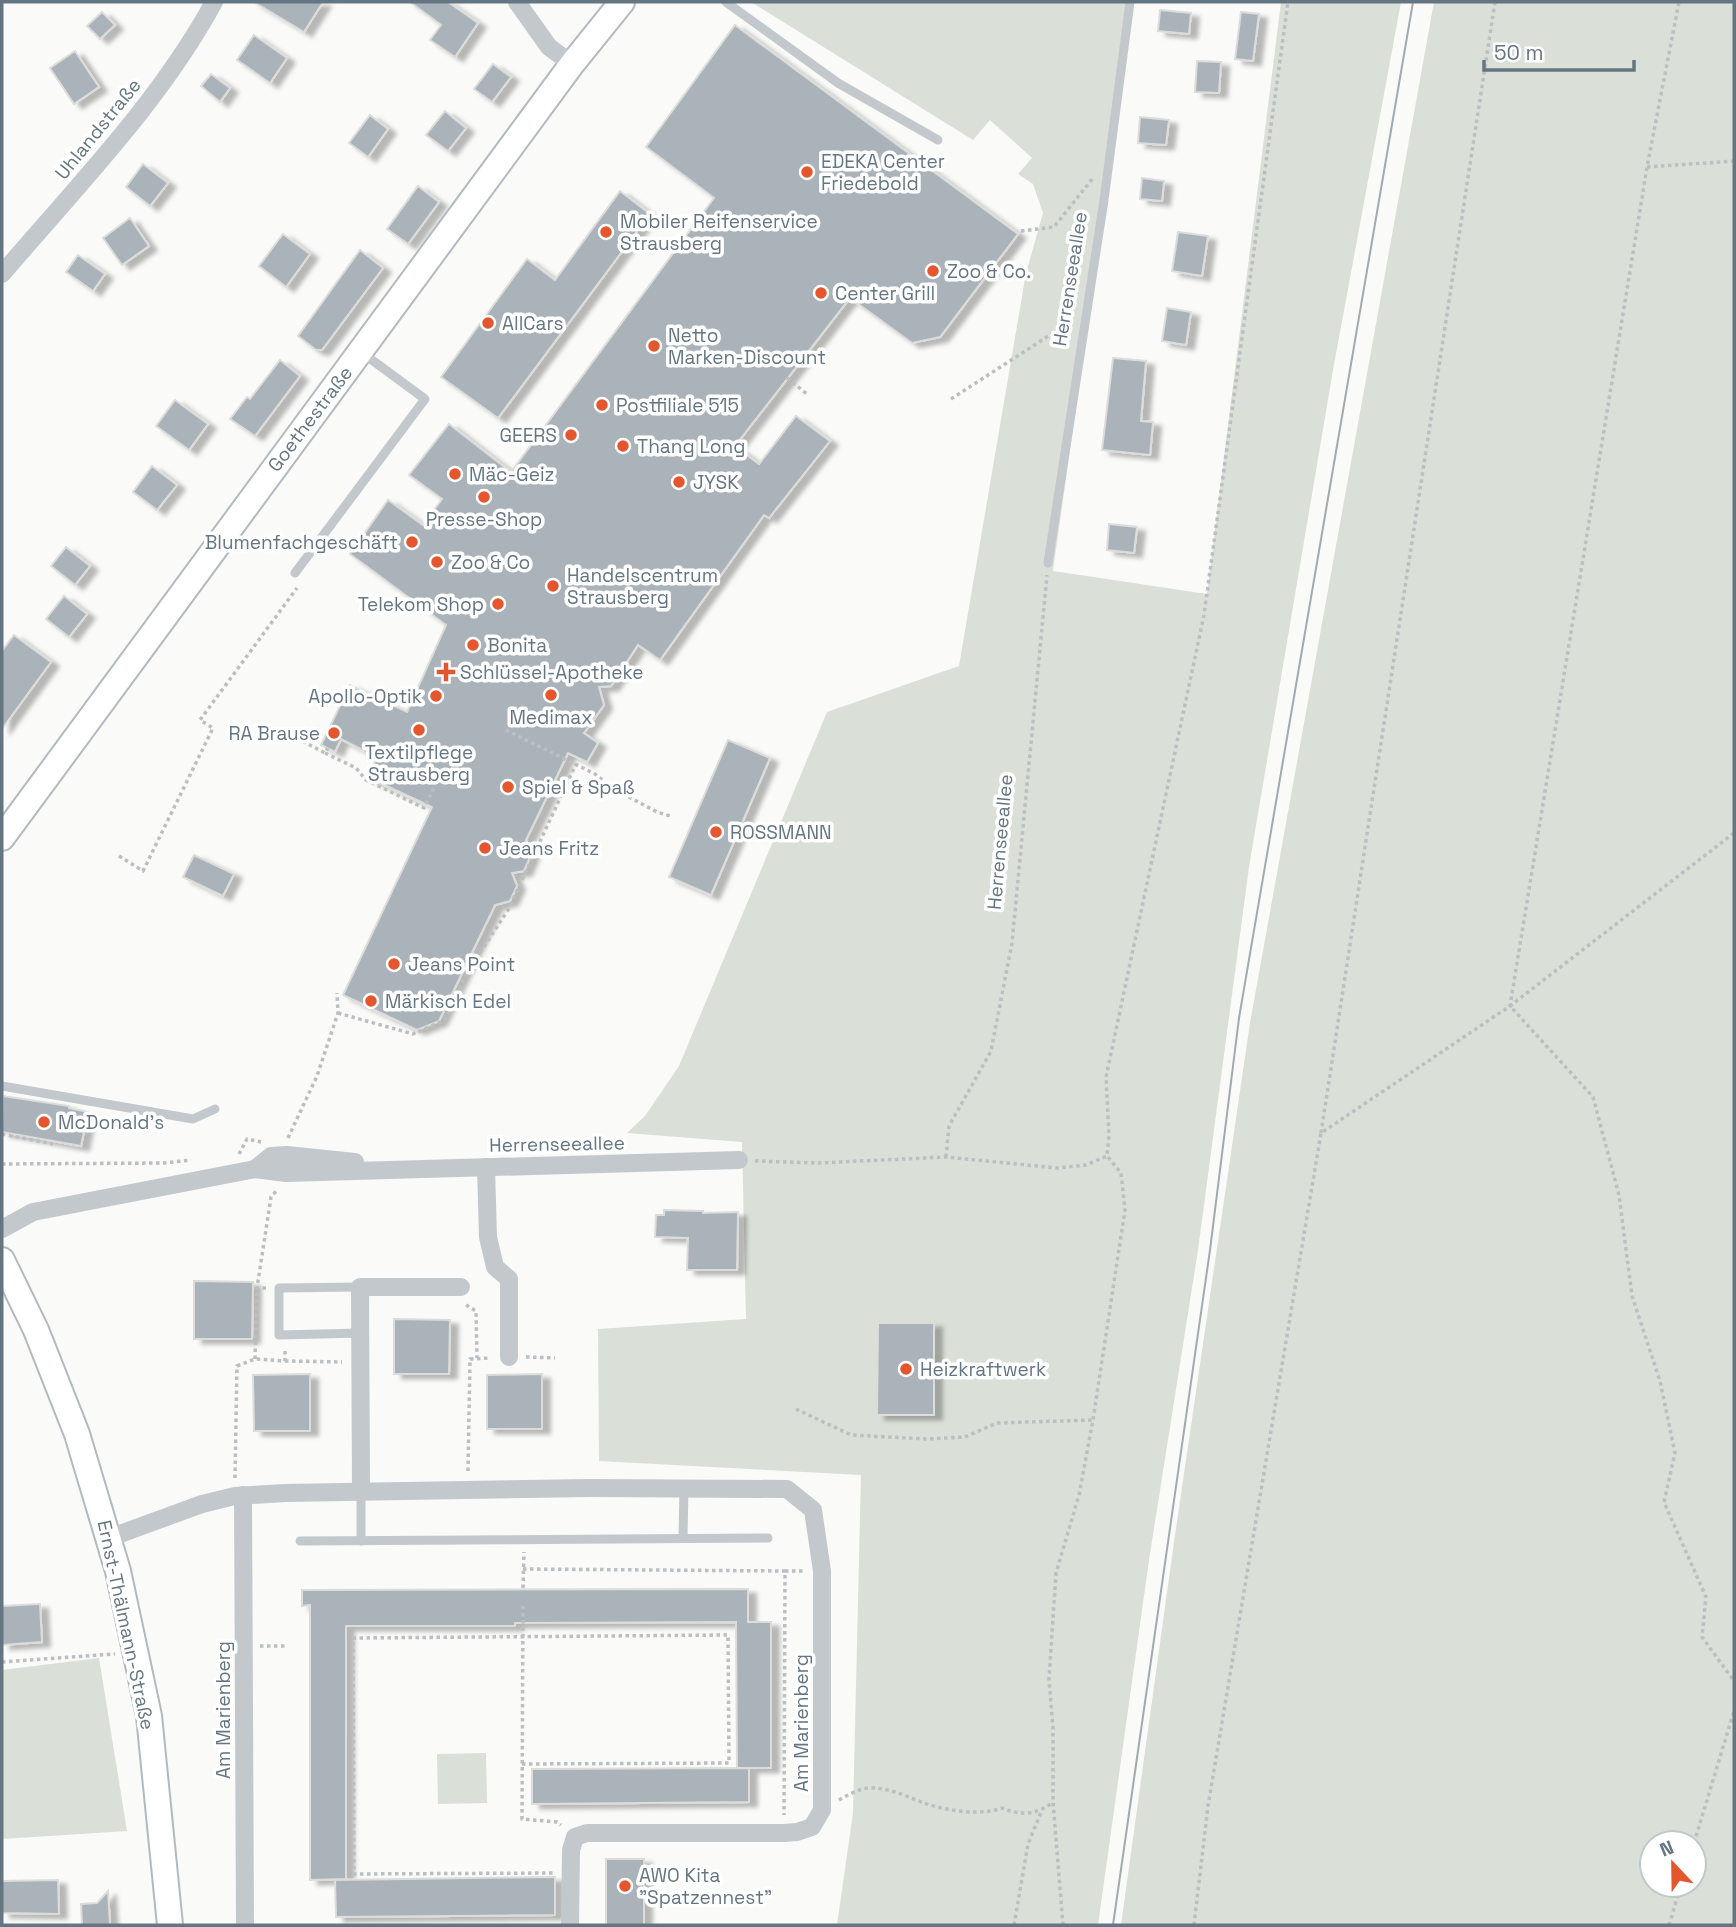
<svg xmlns="http://www.w3.org/2000/svg" width="1736" height="1927" viewBox="0 0 1736 1927" font-family="'Space Grotesk',sans-serif">
<style>
.green{fill:#dadfd7;fill-rule:evenodd}
.building{fill:#aab3b9;stroke:#dcdcda;stroke-width:2;filter:url(#shadow)}
.lines{fill:none;stroke-linecap:round;stroke-linejoin:round}
.secondary-casing{stroke:#b3babf;stroke-width:28}
.path{stroke:#bbbfc2;stroke-width:3.5;stroke-dasharray:3.5 3.5;stroke-linecap:butt}
.lane{stroke:#c3c8cc;stroke-width:9}
.street{stroke:#c3c8cc;stroke-width:18}
.secondary{stroke:#fff;stroke-width:24}
.tram{stroke:#a2aab0;stroke-width:2}
.poi-dot{fill:#e4572e;stroke:#fff;stroke-width:2.5}
.labels{text-anchor:middle;dominant-baseline:central;stroke-width:7;stroke-linejoin:round;paint-order:stroke}
.street-label{font-size:19px;fill:#657683;stroke:#fff}
.poi-label{font-size:19px;fill:#657683;stroke:#fff;text-anchor:start}
</style>
<defs>
<filter id="shadow"><feDropShadow dx="8" dy="4.5" stdDeviation="2" flood-color="#0004"/></filter>
</defs>
<rect width="100%" height="100%" fill="#fafaf8"/>
<g class="green">
<polygon points="751,2 1133,2 1053,571 1207,594 1281,2 1401,2 1333,370 1249,867 1198,1250 1149,1560 1098,1925 837,1925 853,1813 861,1475 599,1461 598,1329 746,1319 742,1142 627,1133 645,1116 679,1066 827,712 959,666 1026,273 1043,213 1033,184 1018,174 1032,158 990,120 973,140"/>
<path d="M1434,2H1734V1925H1121L1174,1542L1250,1023ZM1652,1843H1694V1885H1652Z"/>
<polygon points="99,1658 127,1831 2,1839 2,1670"/>
<polygon points="486,1753 487,1803 438,1804 437,1754"/>
</g>
<g class="building">
<polygon points="254,2 323,2 304,32"/>
<polygon points="410,2 448,2 478,23 455,57 430,40 441,25"/>
<polygon points="1160,10 1191,13 1189,34 1158,31"/>
<polygon points="102,12 115,25 100,39 87,26"/>
<polygon points="1241,12 1259,14 1253,61 1235,59"/>
<polygon points="735,25 1018,234 940,337 912,343 850,298 735,446 759,464 796,416 830,441 769,518 764,515 660,660 638,645 611,686 599,687 604,705 584,733 598,743 587,762 568,753 526,840 531,855 524,871 512,873 517,886 510,901 495,905 439,1021 417,1030 343,995 432,807 367,777 377,757 341,739 335,752 321,745 350,685 407,712 446,625 350,554 388,500 423,525 442,499 409,475 449,424 511,472 714,198 646,147"/>
<polygon points="254,35 287,58 270,83 237,60"/>
<polygon points="75,51 99,87 74,104 50,68"/>
<polygon points="1197,61 1221,62 1219,93 1195,92"/>
<polygon points="493,64 511,77 492,102 474,89"/>
<polygon points="211,74 230,88 220,102 201,86"/>
<polygon points="445,111 466,128 448,151 426,135"/>
<polygon points="370,115 388,129 368,157 349,143"/>
<polygon points="1140,117 1169,120 1166,145 1138,143"/>
<polygon points="143,164 168,183 150,206 126,187"/>
<polygon points="1142,178 1164,181 1162,201 1140,199"/>
<polygon points="418,186 439,202 408,244 387,229"/>
<polygon points="620,191 650,214 498,418 441,377 527,259 555,280"/>
<polygon points="130,218 149,246 122,265 103,238"/>
<polygon points="1178,232 1208,236 1202,276 1172,271"/>
<polygon points="283,234 310,254 286,287 259,266"/>
<polygon points="360,250 383,268 322,350 316,350 298,336"/>
<polygon points="78,255 105,274 93,291 66,272"/>
<polygon points="1167,308 1191,312 1186,345 1162,341"/>
<polygon points="1113,358 1146,361 1141,421 1153,422 1150,455 1102,450"/>
<polygon points="280,360 300,376 255,436 230,419 247,397 250,399"/>
<polygon points="175,400 208,424 189,450 156,426"/>
<polygon points="152,466 177,485 157,510 133,492"/>
<polygon points="1109,524 1137,527 1134,553 1107,550"/>
<polygon points="66,547 90,566 75,585 51,566"/>
<polygon points="64,596 87,614 69,637 46,619"/>
<polygon points="14,635 51,662 2,729 2,651"/>
<polygon points="728,740 770,758 711,895 669,877"/>
<polygon points="194,855 234,874 223,896 183,877"/>
<polygon points="3,1096 69,1106 69,1108 88,1112 81,1146 2,1132"/>
<polygon points="664,1210 703,1211 703,1213 738,1212 737,1270 687,1270 688,1238 655,1237 656,1215 664,1215"/>
<polygon points="194,1281 253,1282 252,1339 194,1339"/>
<polygon points="394,1319 450,1320 449,1374 394,1374"/>
<polygon points="878,1323 934,1323 934,1415 877,1415"/>
<polygon points="310,1374 310,1431 254,1431 253,1375"/>
<polygon points="542,1374 542,1429 487,1429 487,1375"/>
<polygon points="748,1589 748,1622 771,1622 771,1768 737,1768 736,1622 515,1623 515,1626 346,1626 346,1879 310,1880 310,1605 302,1606 302,1590"/>
<polygon points="40,1604 42,1642 2,1645 2,1606"/>
<polygon points="749,1768 749,1802 532,1804 532,1769"/>
<rect x="606" y="1859" width="38" height="66"/>
<polygon points="555,1877 555,1915 336,1917 335,1880"/>
<polygon points="58,1880 59,1914 2,1913 2,1881"/>
<polygon points="108,1891 110,1925 82,1925 81,1904 97,1903"/>
</g>
<g class="lines">
<defs>
<g id="secondary">
<polyline points="2,838 572,64 622,2"/>
<polyline points="2,1260 36,1330 77,1434 118,1571 149,1716 170,1925"/>
</g>
</defs>
<use href="#secondary" class="secondary-casing"/>
<g class="path">
<polyline points="1647,167 1734,161"/>
<polyline points="1021,231 1054,227 1093,178"/>
<polyline points="787,378 807,394"/>
<polyline points="951,399 1070,322"/>
<polyline points="506,730 595,774 614,789 657,812 670,816"/>
<polyline points="278,732 281,730 325,753 328,748"/>
<polyline points="325,753 356,768 366,780 424,808 436,784"/>
<polyline points="1734,833 1510,1006 1593,1097 1619,1195 1632,1296 1660,1381 1675,1453 1664,1502 1706,1597 1702,1637 1734,1681"/>
<polyline points="119,856 143,871 213,728 200,720 297,588"/>
<polyline points="338,1013 413,1034 445,1020 468,971 508,910 576,764"/>
<polyline points="1321,1133 1495,2"/>
<polyline points="2,1134 53,1144"/>
<polyline points="288,1138 317,1076 338,1013 337,993"/>
<polyline points="239,1154 247,1139 261,1142"/>
<polyline points="946,1157 949,1126 991,1051 1012,943 1047,575"/>
<polyline points="755,1161 818,1163 946,1157 1057,1168 1086,1165 1107,1156 1109,1136 1106,1077 1204,615 1288,2"/>
<polyline points="2,1164 164,1163 191,1160"/>
<polyline points="266,1288 257,1288 271,1197 278,1189"/>
<polyline points="466,1305 476,1311 477,1358"/>
<polyline points="526,1357 555,1358"/>
<polyline points="255,1359 257,1288"/>
<polyline points="285,1361 342,1362"/>
<polyline points="796,1409 851,1435 927,1439 965,1437 997,1423 1093,1420"/>
<polyline points="468,1471 470,1359 490,1358"/>
<polyline points="235,1478 237,1366 255,1359 285,1361 285,1348"/>
<polyline points="523,1569 785,1571 784,1815"/>
<polyline points="785,1571 803,1571"/>
<polyline points="523,1588 524,1552"/>
<polyline points="523,1606 522,1819 557,1822 561,1825"/>
<polyline points="260,1646 286,1646"/>
<polyline points="2,1662 115,1654"/>
<polyline points="522,1764 729,1763 728,1635 353,1638 354,1874 553,1873"/>
<path d="M839,1800C850,1794 861,1787 874,1788C893,1789 910,1798 927,1804C948,1811 981,1816 1002,1808C1021,1816 1037,1815 1053,1802"/>
<polyline points="1694,1843 1734,1711"/>
<polyline points="1014,1925 1028,1844 1042,1810"/>
<polyline points="1063,1925 1053,1802 1053,1728 1049,1679 1056,1573 1079,1495 1093,1420 1125,1210 1121,1173 1107,1156"/>
<polyline points="1194,1925 1208,1806 1321,1133 1510,1006 1647,167 1679,2"/>
<polyline points="1669,1925 1681,1885"/>
</g>
<g class="lane">
<polyline points="726,2 838,83 938,140"/>
<polyline points="1048,563 1104,200 1130,2"/>
<polyline points="295,573 425,399 361,352"/>
<polyline points="2,1086 193,1119 215,1109"/>
<polyline points="360,1287 279,1288 279,1335 362,1333"/>
<polyline points="361,1490 361,1541"/>
<polyline points="683,1538 684,1487"/>
<polyline points="300,1541 768,1538"/>
</g>
<g class="street">
<polyline points="517,2 549,47 572,64"/>
<path d="M2,274C76,187 159,103 214,2"/>
<polyline points="486,1167 488,1237 495,1267 509,1279 509,1357"/>
<polyline points="255,1169 271,1156 287,1155 355,1162"/>
<polyline points="2,1229 33,1212 255,1169 286,1173 739,1160"/>
<polyline points="361,1490 360,1287 461,1287"/>
<polyline points="243,1495 245,1925"/>
<polyline points="109,1538 202,1504 235,1496 285,1493 590,1488 787,1489 813,1510 822,1571 822,1810 812,1827 797,1832 784,1833 587,1833 575,1837 571,1850 570,1925"/>
</g>
<use href="#secondary" class="secondary"/>
<polyline class="tram" points="1113,1925 1210,1250 1239,1018 1413,2"/>
</g>
<g class="poi-dot">
<circle cx="807" cy="172" r="7"/>
<circle cx="606" cy="232" r="7"/>
<circle cx="933" cy="271" r="7"/>
<circle cx="821" cy="293" r="7"/>
<circle cx="488" cy="323" r="7"/>
<circle cx="654" cy="346" r="7"/>
<circle cx="602" cy="405" r="7"/>
<circle cx="571" cy="435" r="7"/>
<circle cx="623" cy="446" r="7"/>
<circle cx="455" cy="474" r="7"/>
<circle cx="679" cy="482" r="7"/>
<circle cx="484" cy="497" r="7"/>
<circle cx="412" cy="542" r="7"/>
<circle cx="437" cy="562" r="7"/>
<circle cx="553" cy="586" r="7"/>
<circle cx="498" cy="604" r="7"/>
<circle cx="473" cy="645" r="7"/>
<path d="M442.5 661.5h7v7h7v7h-7v7h-7v-7h-7v-7h7z"/>
<circle cx="551" cy="695" r="7"/>
<circle cx="436" cy="696" r="7"/>
<circle cx="419" cy="730" r="7"/>
<circle cx="334" cy="733" r="7"/>
<circle cx="508" cy="787" r="7"/>
<circle cx="716" cy="832" r="7"/>
<circle cx="485" cy="848" r="7"/>
<circle cx="394" cy="964" r="7"/>
<circle cx="371" cy="1001" r="7"/>
<circle cx="44" cy="1122" r="7"/>
<circle cx="906" cy="1369" r="7"/>
<circle cx="625" cy="1886" r="7"/>
</g>
<g class="labels">
<g class="street-label">
<text transform="translate(98 129) rotate(-51)">Uhlandstraße</text>
<text transform="translate(1070 279) rotate(-81)">Herrenseeallee</text>
<text transform="translate(310 419) rotate(-53)">Goethestraße</text>
<text transform="translate(1000 842) rotate(-85)">Herrenseeallee</text>
<text transform="translate(557 1144) rotate(-1)">Herrenseeallee</text>
<text transform="translate(126 1625) rotate(78)">Ernst-Thälmann-Straße</text>
<text transform="translate(223 1710) rotate(-90)">Am Marienberg</text>
<text transform="translate(801 1723) rotate(-90)">Am Marienberg</text>
</g>
<g class="poi-label">
<text x="821" y="161">EDEKA Center<tspan x="821" dy="22">Friedebold</tspan></text>
<text x="620" y="221">Mobiler Reifenservice<tspan x="620" dy="22">Strausberg</tspan></text>
<text x="947" y="271">Zoo &amp; Co.</text>
<text x="835" y="293">Center Grill</text>
<text x="502" y="323">AllCars</text>
<text x="668" y="335">Netto<tspan x="668" dy="22">Marken-Discount</tspan></text>
<text x="616" y="405">Postfiliale 515</text>
<text x="557" y="435" text-anchor="end">GEERS</text>
<text x="637" y="446">Thang Long</text>
<text x="469" y="474">Mäc-Geiz</text>
<text x="693" y="482">JYSK</text>
<text x="484" y="519" text-anchor="middle">Presse-Shop</text>
<text x="398" y="542" text-anchor="end">Blumenfachgeschäft</text>
<text x="451" y="562">Zoo &amp; Co</text>
<text x="567" y="575">Handelscentrum<tspan x="567" dy="22">Strausberg</tspan></text>
<text x="484" y="604" text-anchor="end">Telekom Shop</text>
<text x="487" y="645">Bonita</text>
<text x="460" y="672">Schlüssel-Apotheke</text>
<text x="422" y="696" text-anchor="end">Apollo-Optik</text>
<text x="551" y="717" text-anchor="middle">Medimax</text>
<text x="320" y="733" text-anchor="end">RA Brause</text>
<text x="419" y="752" text-anchor="middle">Textilpflege<tspan x="419" dy="22">Strausberg</tspan></text>
<text x="522" y="787">Spiel &amp; Spaß</text>
<text x="730" y="832">ROSSMANN</text>
<text x="499" y="848">Jeans Fritz</text>
<text x="408" y="964">Jeans Point</text>
<text x="385" y="1001">Märkisch Edel</text>
<text x="58" y="1122">McDonald's</text>
<text x="920" y="1369">Heizkraftwerk</text>
<text x="639" y="1875">AWO Kita<tspan x="639" dy="22">"Spatzennest"</tspan></text>
</g>
</g>
<rect width="1736" height="1927" fill="none" stroke="#657683" stroke-width="7"/>
<g transform="translate(1673 1864) rotate(338)"><circle r="33" fill="#ffffff" stroke="#c1c8cd" stroke-width="2"/>
<path d="M0-5L12 26L0 18L-12 26Z" fill="#e4572e"/>
<text y="-10" font-size="19" font-weight="bold" text-anchor="middle" fill="#657683">N</text>
</g>
<path d="M1484 60v10h150v-10" fill="none" stroke="#657683" stroke-width="3.5"/>
<text x="1494" y="60" font-size="21" fill="#657683" stroke="#ffffff" stroke-width="5" paint-order="stroke">50 m</text>
</svg>
